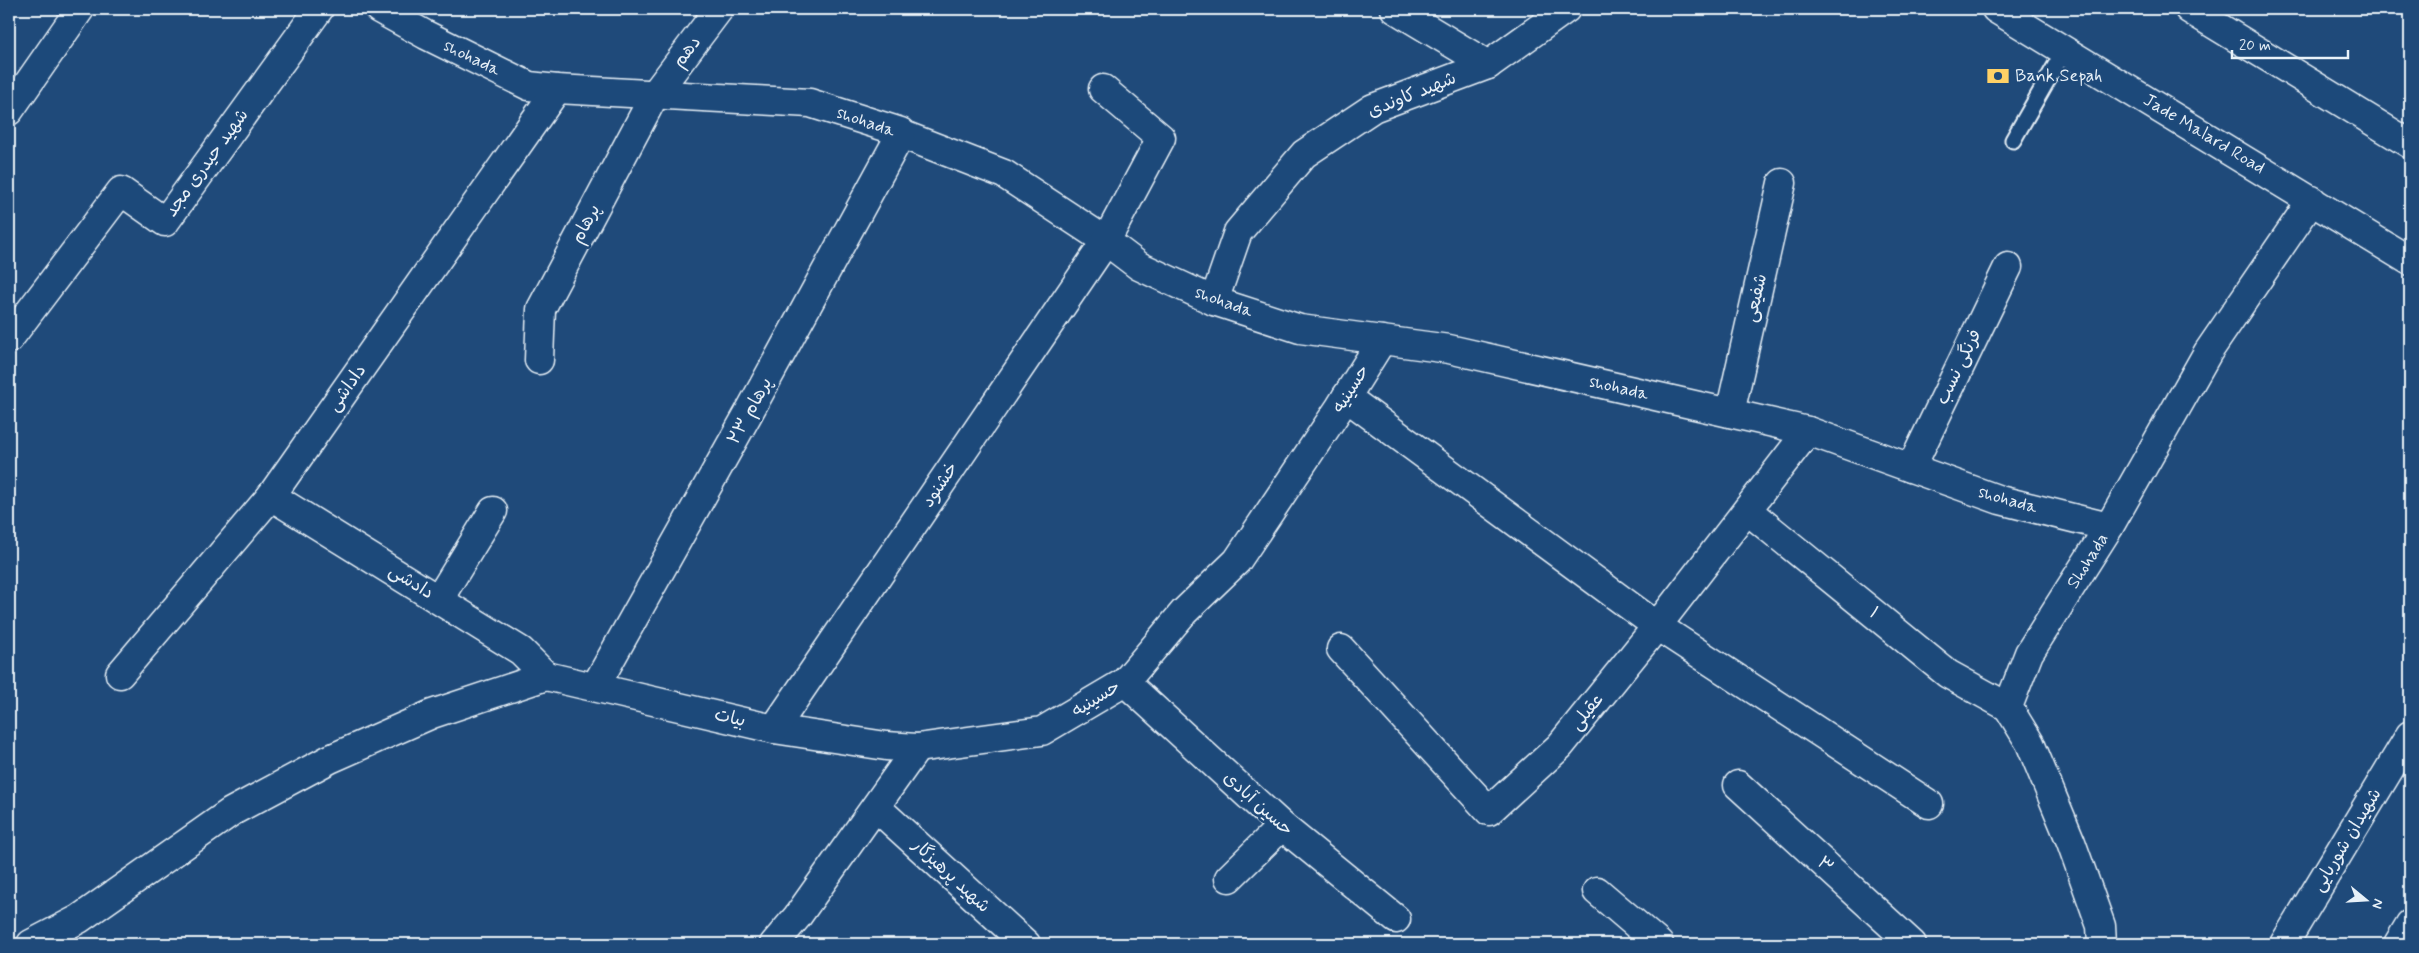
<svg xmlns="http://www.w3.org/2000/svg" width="2419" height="953" viewBox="0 0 2419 953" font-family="Mynerve,'Playpen Sans Arabic',sans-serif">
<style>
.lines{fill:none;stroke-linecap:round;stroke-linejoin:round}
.lane-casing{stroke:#e8f1f8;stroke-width:19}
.street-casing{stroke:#e8f1f8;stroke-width:31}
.secondary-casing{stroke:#e8f1f8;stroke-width:31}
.primary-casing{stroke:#e8f1f8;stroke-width:31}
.lane{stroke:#1f4a7a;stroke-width:15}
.street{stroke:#1f4a7a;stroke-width:28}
.secondary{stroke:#1f4a7a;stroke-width:28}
.primary{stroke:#1f4a7a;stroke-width:28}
.labels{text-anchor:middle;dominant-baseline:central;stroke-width:5;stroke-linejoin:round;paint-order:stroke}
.street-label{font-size:18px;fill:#e8f1f8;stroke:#1f4a7a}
.poi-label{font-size:18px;fill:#e8f1f8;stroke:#1f4a7a;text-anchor:start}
</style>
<rect width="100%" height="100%" fill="#1f4a7a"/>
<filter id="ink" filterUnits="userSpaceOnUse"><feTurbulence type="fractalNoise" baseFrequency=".02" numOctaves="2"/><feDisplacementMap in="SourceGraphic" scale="10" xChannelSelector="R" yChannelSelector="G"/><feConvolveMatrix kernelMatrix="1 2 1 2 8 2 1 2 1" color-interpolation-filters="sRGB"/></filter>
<g filter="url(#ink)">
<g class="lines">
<defs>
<polyline id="lane" points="2013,140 2065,49"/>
<g id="street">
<polyline points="379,9 426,35 529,86 557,89 810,103 901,132 901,134 1004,174 1106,241 1139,266 1214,301 1300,329 1449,349 1808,431 2000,500 2109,527"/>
<polyline points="1395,9 1488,65"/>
<polyline points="9,111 80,9"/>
<polyline points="1214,301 1238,232 1304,154 1373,108 1488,65 1566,9"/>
<polyline points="9,339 121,191 165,222 319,9"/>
<polyline points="539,360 541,309 655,94 719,9"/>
<polyline points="1346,397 1657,626 1929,804"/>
<polyline points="1730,413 1782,183"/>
<polyline points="1911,468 2008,267"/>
<polyline points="271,496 521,651 546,676"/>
<polyline points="1747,510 1948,674 2008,707"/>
<polyline points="439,599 493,511"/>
<polyline points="1341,649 1489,811 1560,746 1657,626 1808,431"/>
<polyline points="120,674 271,496 557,89"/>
<polyline points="546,676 774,729 886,746 917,748 1042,731 1125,682 1184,612 1237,561 1340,407 1382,340"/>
<polyline points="1125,682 1282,826 1396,919"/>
<polyline points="595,687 748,414 901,134"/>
<polyline points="774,729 1106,241 1161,138 1103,89"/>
<polyline points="1738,785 1912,944"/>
<polyline points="876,807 1026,944"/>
<polyline points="1229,878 1282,826"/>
<polyline points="1597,891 1659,944"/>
<polyline points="31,944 79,919 231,812 330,759 432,714 546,676"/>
<polyline points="774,944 797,917 917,748"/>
<polyline points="2102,944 2101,926 2071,842 2030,743 2008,707 2029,653 2109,527 2208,352 2312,200"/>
</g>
<g id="secondary">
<polyline points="2284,944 2410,735"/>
<polyline points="2398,944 2410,924"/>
</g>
<g id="primary">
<polyline points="1996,9 2410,261"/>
<polyline points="2189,9 2410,144"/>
</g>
</defs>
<use href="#lane" class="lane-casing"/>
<use href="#street" class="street-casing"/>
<use href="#secondary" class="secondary-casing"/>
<use href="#primary" class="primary-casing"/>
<use href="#lane" class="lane"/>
<use href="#street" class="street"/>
<use href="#secondary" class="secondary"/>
<use href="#primary" class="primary"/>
</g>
</g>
<defs>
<symbol id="bank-bare" viewBox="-9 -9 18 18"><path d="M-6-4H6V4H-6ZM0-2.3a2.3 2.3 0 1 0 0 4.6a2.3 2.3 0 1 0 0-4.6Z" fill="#ffd166" stroke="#1f4a7a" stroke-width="2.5" paint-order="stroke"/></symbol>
</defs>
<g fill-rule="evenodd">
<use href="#bank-bare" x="1982" y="60" width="32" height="32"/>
</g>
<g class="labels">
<g class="street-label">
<text transform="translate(687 52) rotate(-53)">دهم</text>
<text transform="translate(472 58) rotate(26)">shohada</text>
<text transform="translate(1412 95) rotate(-22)">شهید کاوندی</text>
<text transform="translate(866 122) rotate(19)">shohada</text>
<text transform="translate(2204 134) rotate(31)">Jade Malard Road</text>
<text transform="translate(207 163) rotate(-54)">شهید حیدری مجد</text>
<text transform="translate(586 224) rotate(-62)">پرهام</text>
<text transform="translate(1756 298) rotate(-77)">شفیعی</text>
<text transform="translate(1224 302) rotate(20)">shohada</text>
<text transform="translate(1959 367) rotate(-64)">فرنگی نسب</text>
<text transform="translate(347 388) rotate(-55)">داداشی</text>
<text transform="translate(1619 388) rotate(13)">shohada</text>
<text transform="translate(1351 389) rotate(-58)">حسینیه</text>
<text transform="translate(750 411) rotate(-61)">پرهام ۲۳</text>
<text transform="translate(940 485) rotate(-56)">خشنود</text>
<text transform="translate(2008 500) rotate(16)">shohada</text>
<text transform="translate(2088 561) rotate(-58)">Shohada</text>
<text transform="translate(411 582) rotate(32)">دادشی</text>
<text transform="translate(1874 613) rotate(39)">۱</text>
<text transform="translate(1096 699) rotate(-32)">حسینیه</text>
<text transform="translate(1587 712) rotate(-51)">عقیلی</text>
<text transform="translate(730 718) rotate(13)">بیات</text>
<text transform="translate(1258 804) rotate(42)">حسین آبادی</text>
<text transform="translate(2347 840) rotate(-59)">شهیدان شوربایی</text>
<text transform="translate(1825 865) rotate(42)">۳</text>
<text transform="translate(951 876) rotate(43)">شهید پرهیزگار</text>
</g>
<g class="poi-label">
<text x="2015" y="76">Bank Sepah</text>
</g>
</g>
<rect width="2419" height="953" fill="none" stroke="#1f4a7a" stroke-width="30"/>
<rect x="15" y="15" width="2389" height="923" fill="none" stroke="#e8f1f8" stroke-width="2" filter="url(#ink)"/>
<g transform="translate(2366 900) rotate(108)" stroke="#1f4a7a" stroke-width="4" paint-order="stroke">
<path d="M0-4L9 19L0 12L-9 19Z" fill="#e8f1f8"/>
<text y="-8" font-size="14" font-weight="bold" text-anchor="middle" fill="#e8f1f8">N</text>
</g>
<path d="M2232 50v8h116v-8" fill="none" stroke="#e8f1f8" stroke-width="2.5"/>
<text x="2239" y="50" font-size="15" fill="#e8f1f8" stroke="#1f4a7a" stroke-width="4" paint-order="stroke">20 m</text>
</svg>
